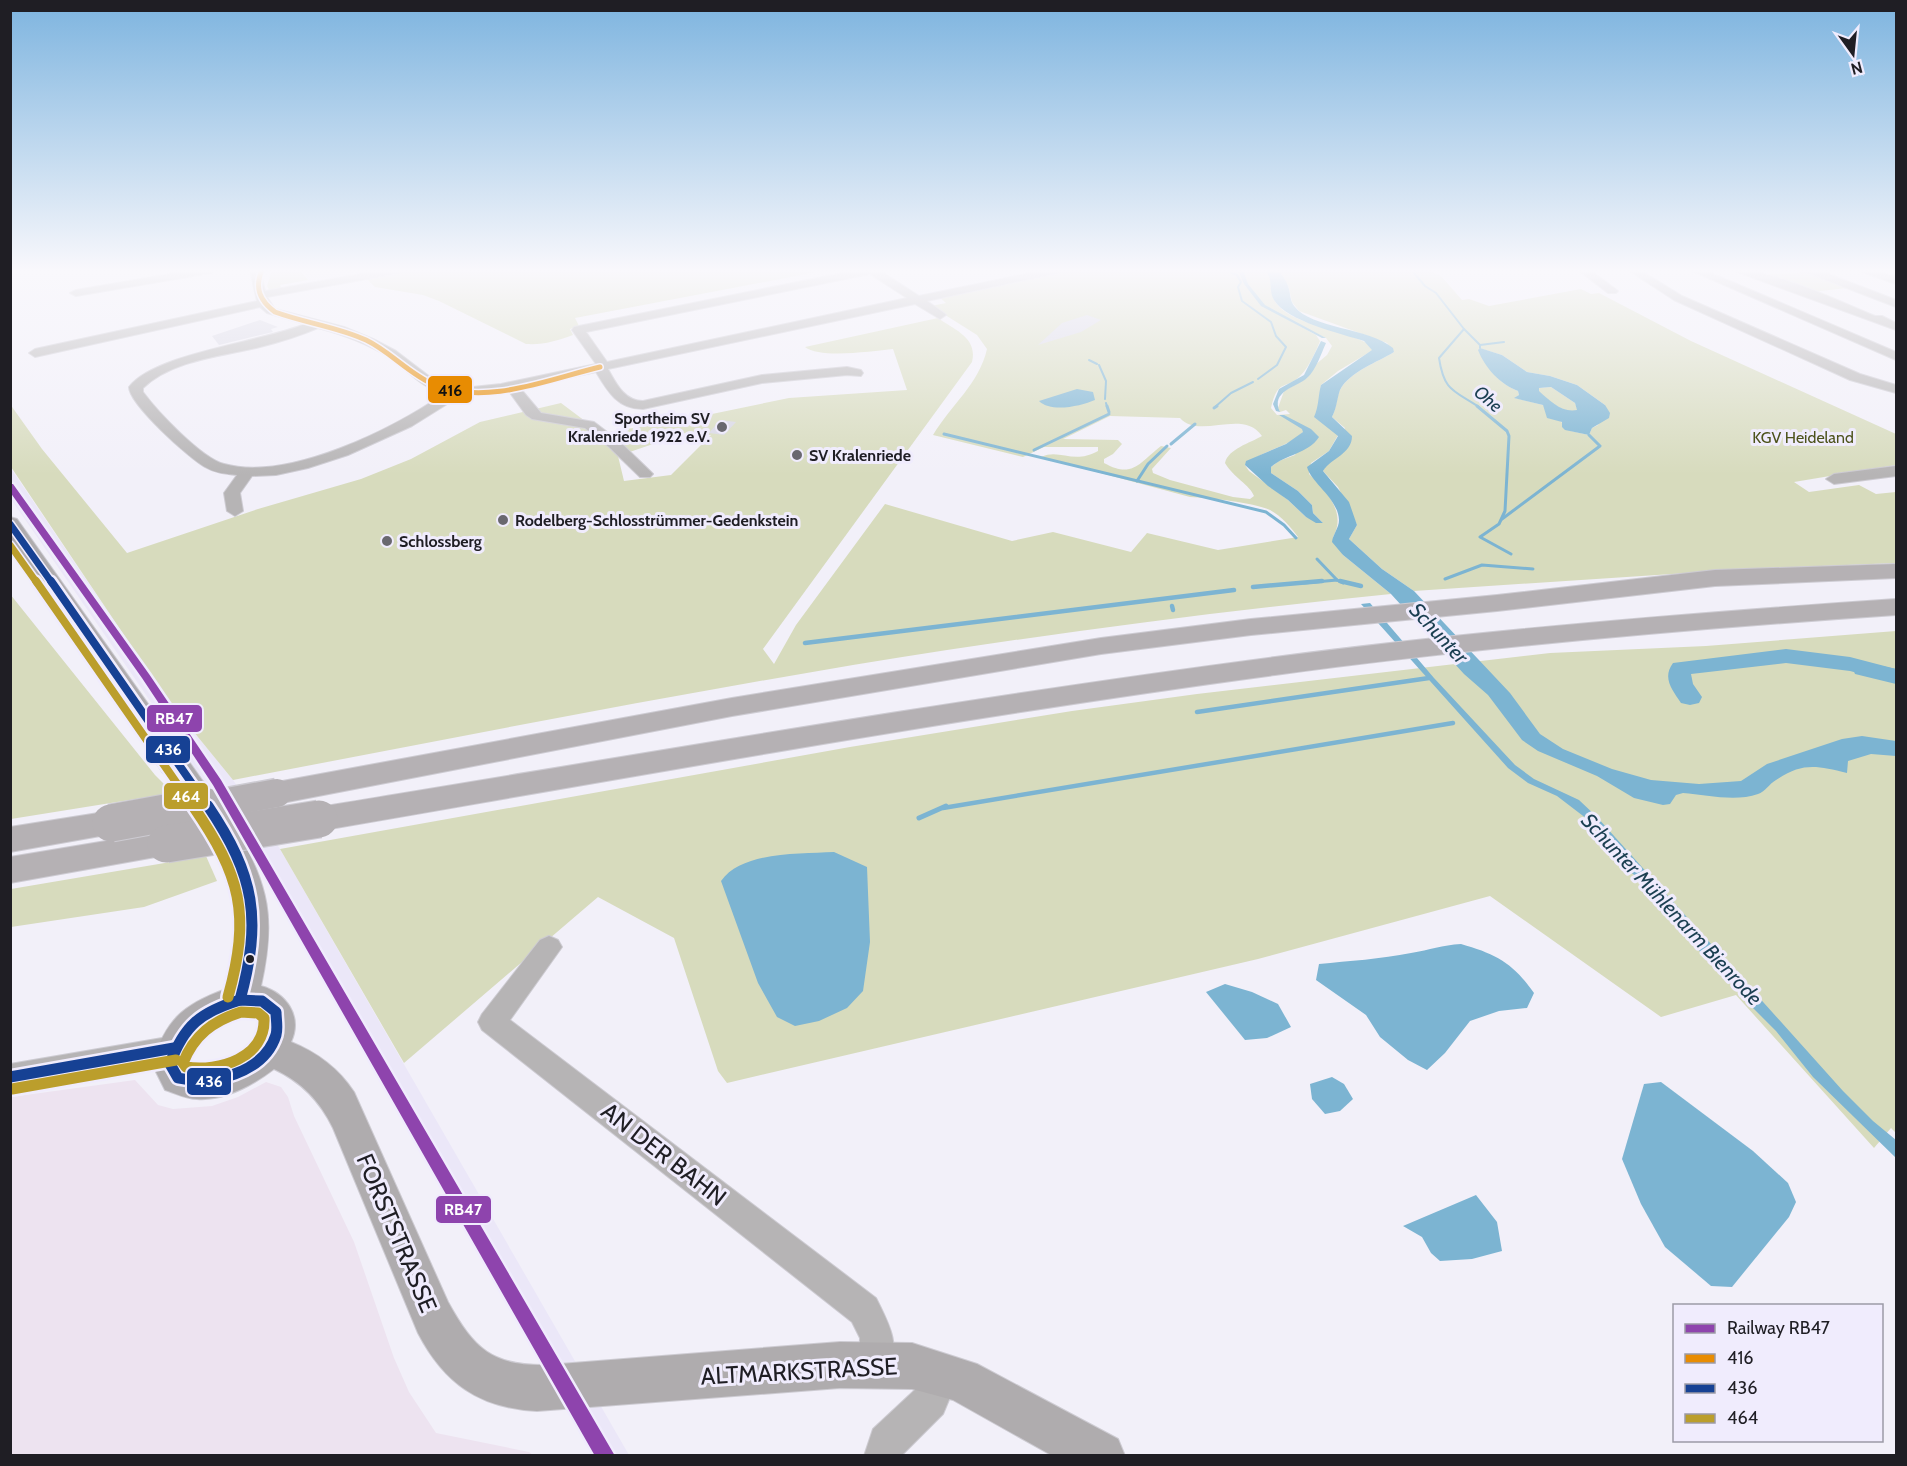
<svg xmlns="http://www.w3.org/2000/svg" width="1907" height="1466" viewBox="0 0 1907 1466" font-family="Cabin,sans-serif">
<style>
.commercial{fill:#ede3f0}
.built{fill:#ebe7f8}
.green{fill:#d7dbbd;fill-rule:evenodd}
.water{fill:#7cb4d2;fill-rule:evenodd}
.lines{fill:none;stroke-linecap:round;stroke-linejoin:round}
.stream-far3{stroke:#7cb4d2;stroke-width:2}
.stream-far2{stroke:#7cb4d2;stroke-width:3}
.stream-far1{stroke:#7cb4d2;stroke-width:4.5}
.stream{stroke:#7cb4d2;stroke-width:5}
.river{fill:#7cb4d2;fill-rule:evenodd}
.building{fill:#d8d7e4}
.minor-casing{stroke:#cdcbd2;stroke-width:2}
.major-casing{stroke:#cdcbd2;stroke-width:2}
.highway-casing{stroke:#cdcbd2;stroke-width:2}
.minor{fill:#b6b4b5;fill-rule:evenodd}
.major{fill:#afacae;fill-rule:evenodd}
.highway{fill:#b5b1b4;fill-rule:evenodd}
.highway-bridge-far1-casing{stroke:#cdcbd2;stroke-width:31;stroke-linecap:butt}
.highway-bridge-casing{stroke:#cdcbd2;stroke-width:39;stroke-linecap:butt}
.highway-bridge-far1{stroke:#b5b1b4;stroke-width:28}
.highway-bridge{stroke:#b5b1b4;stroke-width:37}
.bus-1-casing{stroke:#f0ecfd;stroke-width:8}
.bus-2-far2-casing{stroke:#f0ecfd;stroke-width:10}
.bus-2-far1-casing{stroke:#f0ecfd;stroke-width:13}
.bus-2-casing{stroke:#f0ecfd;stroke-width:16}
.bus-3-far2-casing{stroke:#f0ecfd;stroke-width:10}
.bus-3-far1-casing{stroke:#f0ecfd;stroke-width:13}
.bus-3-casing{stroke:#f0ecfd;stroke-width:16}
.bus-1{stroke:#e88c02;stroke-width:5}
.bus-2-far2{stroke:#164194;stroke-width:7}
.bus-2-far1{stroke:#164194;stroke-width:8}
.bus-2{stroke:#164194;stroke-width:11}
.bus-3-far2{stroke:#bb9e2c;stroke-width:7}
.bus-3-far1{stroke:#bb9e2c;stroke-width:8}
.bus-3{stroke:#bb9e2c;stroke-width:11}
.rail-1-casing{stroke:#f0ecfd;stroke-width:5}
.rail-1{fill:#8e44ad;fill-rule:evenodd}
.poi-dot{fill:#69686f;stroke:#f0ecfd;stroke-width:2}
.bus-dot{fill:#1f1e24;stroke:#f0ecfd;stroke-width:2}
.labels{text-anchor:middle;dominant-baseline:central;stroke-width:6;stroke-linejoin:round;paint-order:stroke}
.far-poi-label{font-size:16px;font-weight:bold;fill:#1f1e24;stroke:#f0ecfd;text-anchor:start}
.far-park-label{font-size:16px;fill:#4c521b;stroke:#f0ecfd}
.far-water-label{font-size:18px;font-style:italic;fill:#1b3f51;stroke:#f0ecfd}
.water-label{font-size:21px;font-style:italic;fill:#1b3f51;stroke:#f0ecfd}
.near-street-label{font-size:24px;fill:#1f1e24;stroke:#f0ecfd}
.line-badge{stroke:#f0ecfd;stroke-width:2}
.badge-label{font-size:16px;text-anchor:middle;font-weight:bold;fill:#fff}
.pale-badge-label{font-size:16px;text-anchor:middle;font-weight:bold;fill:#111}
</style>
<rect width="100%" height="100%" fill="#f2f0f9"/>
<polygon class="commercial" points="135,1080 158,1105 173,1109 212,1106 238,1097 266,1082 281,1087 288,1097 294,1116 354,1242 394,1358 409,1392 436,1433 529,1452 533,1455 11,1455 11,1097"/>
<g class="built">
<polygon points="322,270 391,270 311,284 304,273"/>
<polygon points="10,467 167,699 233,780 280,849 629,1455 592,1455 350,1029 269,880 142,689 11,499"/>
</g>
<g class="green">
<path d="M272,270C286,270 300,266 308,280L280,285L282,289L270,291L267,286Z"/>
<path d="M410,270H827L575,318L579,326L570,329L573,335C556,341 544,345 526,344L439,301L423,295L375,287L365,277Z"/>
<path d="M1068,270H1265L1270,275C1273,285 1270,294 1276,303C1291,325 1347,330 1370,345L1373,350L1338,371L1321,385L1318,409L1331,429L1338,435L1329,451L1311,463L1309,474C1326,490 1347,513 1333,537L1343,555L1391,594C1242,609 1094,628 947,650C708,687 470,735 233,780L167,699L11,467L10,404L42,449L127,553L258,509L361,479L411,459L480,422L561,403L601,433L678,421L789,398L907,390L893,349C873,351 820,359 805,347L938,318C955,330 978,338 972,362L763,649L774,664L796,625L885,504L1012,541L1053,532L1131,552L1147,533L1218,550L1298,537C1291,527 1281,516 1270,510C1252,502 1210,498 1190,497L1041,457C1060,448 1073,465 1098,451V447H1044L1023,457L933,435C951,405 979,384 987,349L977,335L931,306L946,303L939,297ZM1281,316L1326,338L1332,346L1327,355L1315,365L1307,378L1284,391L1278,408L1280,412L1286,410L1290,414L1277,415L1271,408C1278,377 1286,391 1301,375C1309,367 1316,351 1320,341L1316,335ZM1110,416L1180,418C1199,440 1243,408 1262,436C1250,443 1228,449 1225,463C1233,477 1250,485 1254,496L1250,499L1233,497L1170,480L1153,473L1152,469L1171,448L1161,446C1139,463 1133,479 1104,463V459L1113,454L1122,444L1118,440L1063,439ZM688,432L711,435L671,475L624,481L618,456ZM1303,432L1295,455L1279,461L1271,467V473L1298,491L1312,505L1313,513L1323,523L1306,517L1288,500L1249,471L1245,465C1262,450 1287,448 1303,432Z"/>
<path d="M1278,270H1429L1441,276L1462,300L1469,299L1489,306L1581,289L1591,294L1599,293L1691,341L1896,434V465L1794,482L1809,492L1859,485L1876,494L1896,492V563L1748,569L1414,591L1382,569L1349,539L1357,525L1338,487L1323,471L1345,428L1332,417C1337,407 1336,398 1340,390C1349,372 1378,362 1394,352L1387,343L1299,311L1292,302L1289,288ZM1479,348L1502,355L1527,372L1550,376L1577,385L1605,405L1598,425L1592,428L1589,435L1571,431L1543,405L1515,398L1519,395L1518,391C1497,382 1488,369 1479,348Z"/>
<polygon points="1747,270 1761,274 1800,273 1796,270 1803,270 1847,288 1812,292"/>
<path d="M1551,387L1575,403L1578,411C1562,413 1550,402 1539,392V388Z"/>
<polygon points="10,594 155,775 173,793 11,819"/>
<polygon points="1896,631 1896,1133 1891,1128 1874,1148 1736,995 1661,1017 1490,896 1258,959 727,1083 718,1071 674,938 598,897 404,1063 280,849 850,747 1072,711 1197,694 1550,653 1706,646"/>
<polygon points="206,856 217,881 144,907 11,927 11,889"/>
</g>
<g class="water">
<polygon points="1238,270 1243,270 1248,284 1265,305 1326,338 1322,338 1261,306 1244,284"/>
<path d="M1265,270H1278C1282,275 1286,280 1288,286C1291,293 1289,300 1295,307C1311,328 1369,328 1393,348L1394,352C1378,362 1349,372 1340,390C1337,398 1337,407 1332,417L1352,436C1352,454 1331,458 1323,471L1349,502L1357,525L1349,539L1382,569L1414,591L1510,693L1540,734L1563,749L1612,769L1651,780L1699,784L1741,781L1767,764L1842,739L1862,736L1896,741V756L1871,754L1848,761L1847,773C1817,766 1803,762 1776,780C1769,784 1765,792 1758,794C1736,802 1706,795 1683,793L1676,795L1670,804L1663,805L1634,798L1597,776L1538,751L1522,740L1488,695L1464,674L1391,594L1343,555L1332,542C1333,534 1339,528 1339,520C1338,498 1311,483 1307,467L1329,451L1338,436L1314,417C1319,406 1318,396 1321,385L1372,350L1364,341C1342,334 1286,321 1274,300C1268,290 1274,280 1265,270Z"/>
<path d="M1321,341L1326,343C1321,354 1316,370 1307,378C1297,387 1270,391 1280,412L1276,411L1273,404L1279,389L1304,375Z"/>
<path d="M1480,348L1502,355L1527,372L1550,376L1577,385L1605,405L1610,413L1609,418L1592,428L1589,435L1565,430L1562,427V422L1547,418L1543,405L1514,398L1519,395L1518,391C1500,384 1485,368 1478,350ZM1551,387L1575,403L1577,410C1562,413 1550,401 1539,391V388Z"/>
<path d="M1077,389L1093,392L1095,400C1081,406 1051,413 1039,401Z"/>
<path d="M1279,415H1284L1311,429L1319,437C1308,454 1286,454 1271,467V473L1298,491L1312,505L1313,513L1323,523H1316L1306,517L1288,500L1268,486L1245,465L1246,461L1286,444L1303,432L1302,429Z"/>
<polygon points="1370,603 1434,678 1515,765 1534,779 1579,800 1597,817 1843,1091 1873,1121 1896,1140 1896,1158 1813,1077 1776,1031 1747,1002 1741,991 1720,974 1687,937 1674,916 1645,883 1629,871 1591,822 1557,796 1528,783 1508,768 1361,604"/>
<polygon points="1849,659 1896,669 1896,684 1855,674"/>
<path d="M834,852L867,867L870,942L863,991L847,1008L819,1021L795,1026L777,1017L758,983L721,881C742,851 799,854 834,852Z"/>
<path d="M1461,944C1496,954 1513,963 1534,993L1527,1008L1499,1011L1470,1021L1445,1053L1427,1070L1408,1060L1380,1037L1366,1015L1316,980L1319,964C1349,961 1381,959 1411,953C1430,950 1442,945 1461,944Z"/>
<polygon points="1225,984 1252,992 1278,1004 1291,1027 1267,1038 1245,1040 1206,992"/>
<polygon points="1332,1077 1344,1084 1353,1099 1340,1111 1325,1114 1312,1099 1310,1084"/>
<polygon points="1661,1082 1753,1151 1788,1183 1796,1202 1789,1217 1732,1287 1711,1286 1665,1247 1641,1204 1622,1159 1644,1084"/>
<polygon points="1476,1195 1497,1222 1502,1251 1472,1259 1440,1261 1431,1253 1422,1237 1403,1226"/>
</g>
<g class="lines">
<g class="stream-far3">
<path d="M1416,270L1414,273L1425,286L1436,293L1464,329L1439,358C1444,391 1453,390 1479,407"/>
<polyline points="1230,272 1237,275 1241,282 1238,287 1242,301 1271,322 1276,336 1286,347 1277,365 1258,379"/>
<polyline points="1464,329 1480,345 1480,348"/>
<polyline points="1480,345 1504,342"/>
<polyline points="1089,360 1097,364"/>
<polyline points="1099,365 1106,381 1105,399"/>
<polyline points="1106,403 1107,407"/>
<polyline points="1215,407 1231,393 1253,382"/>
</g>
<g class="stream-far2">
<polyline points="1107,406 1109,412"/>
<polyline points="1477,406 1507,431 1509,436 1505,511 1499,524 1480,537 1511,554"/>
<polyline points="1214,408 1217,406"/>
<polyline points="944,434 1266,512 1284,525 1296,538"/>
<polyline points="1171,444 1195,424"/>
<polyline points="1034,450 1109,414"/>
<polyline points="1137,481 1148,464 1167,446"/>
<polyline points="1502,519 1600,446 1589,435"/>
<polyline points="10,550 28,566 39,582"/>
<polyline points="1317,559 1337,580"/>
<polyline points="1445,579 1482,565 1533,569"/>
<polyline points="1304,583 1337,580 1343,583"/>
</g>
<g class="stream-far1">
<polyline points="1340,581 1361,586"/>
<polyline points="1253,587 1322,581"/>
<polyline points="45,591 52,602"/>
<polyline points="54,606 58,610"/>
<polyline points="1172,606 1173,610"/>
<polyline points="60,614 66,623"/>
<polyline points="69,628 111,691"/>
<polyline points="805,643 1234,590"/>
<polyline points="114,697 139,734"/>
<polyline points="1197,712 1429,678"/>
<polyline points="146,745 164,772"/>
<polyline points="943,808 1453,723"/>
</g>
<polyline class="stream" points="919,818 946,806"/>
<path class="river" d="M1786,649L1850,657L1896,669V683L1850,671L1786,663L1691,674L1693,684L1702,697L1699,703L1690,705L1681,703C1672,689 1662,678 1673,663Z"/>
</g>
<g class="building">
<polygon points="1087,315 1101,320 1081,332 1038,345 1062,323"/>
<polygon points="260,320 278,327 271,329 273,332 219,345 212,336"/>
<polygon points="720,420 736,422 724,435 709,433"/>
</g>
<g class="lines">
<defs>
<g id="minor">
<polygon points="193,270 216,270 211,273 76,296 70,293 76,290"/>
<path d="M250,270H260L265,291L383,270H405L400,273L267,297L275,309L344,327L373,339L396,351L438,383L444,385L463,388L501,384L596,364L572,330L574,327L857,270H879L919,296L1044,270H1063L1058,273L927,301L944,313L946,315L940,319L915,304L608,369C616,383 624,401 643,401L762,375L847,367L861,370L863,373L861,376L847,375L762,383L643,409C618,409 608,392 596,372L520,388L541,413L594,422L619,441L650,471L653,474L650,477H640L609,447L585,428L532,419L526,415L508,390L460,396L412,426L348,455L308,468L276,475L252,476L240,493L243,511L235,516L227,511L224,493L237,475C226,474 215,473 205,467C189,458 129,404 129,387C155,353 262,342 305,324L267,313L260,307L35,357L29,353L35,349L257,301ZM870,274L907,298L607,362L586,332ZM318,328C341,334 366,343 387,356C407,369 421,389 445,393C393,429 288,482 224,464C201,458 157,411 143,392V388C172,360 223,356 260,347C280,342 299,336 318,328Z"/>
<polygon points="1578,270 1590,270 1618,291 1616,293 1608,293"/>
<polygon points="1628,270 1640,270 1682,296 1860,374 1896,385 1896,393 1850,380 1674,300"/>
<polygon points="1690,270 1704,270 1896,352 1896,360"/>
<path d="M1736,270C1774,270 1838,301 1875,316H1882L1896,323V330L1737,272Z"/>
<polygon points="1804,270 1818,270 1896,300 1896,307 1805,272"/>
<polygon points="1861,270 1875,270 1896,277 1896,284 1862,272"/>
<polygon points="1896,466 1896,476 1834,484 1826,479 1834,474"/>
<path d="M549,936L558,940L562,947L510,1020L876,1298C890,1326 901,1345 888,1376L876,1381L864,1376L859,1364L860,1338L852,1322L482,1030L478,1022L482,1014L540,940Z"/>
<polygon points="174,1036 184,1039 188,1048 184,1057 174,1060 10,1090 10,1064"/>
<polygon points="942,1355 954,1361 960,1373 943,1414 901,1456 864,1456 873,1429 917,1388 930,1361"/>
</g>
<path id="major" d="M10,517L17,519L236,828C269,888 276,918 261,986C286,993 303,1016 291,1042C318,1053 338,1068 354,1092L448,1302C474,1349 492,1366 547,1365L840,1342L912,1343L977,1364L1118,1439L1125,1456H1053L953,1400L912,1389L840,1388L537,1411C479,1408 444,1383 418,1333L333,1128C320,1101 302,1082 274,1069C253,1085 224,1101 197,1099C186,1099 175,1093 165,1090L152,1064C166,1020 182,1005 226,989C245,918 238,885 201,822L10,539ZM240,1015L255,1016L258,1019C258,1023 259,1029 258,1033C252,1054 211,1070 190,1064C190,1039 218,1021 240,1015Z"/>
<g id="highway">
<polygon points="1896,564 1896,578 1715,586 1497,611 1251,635 1101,654 732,716 277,804 266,801 261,793 266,785 277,782 732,698 1101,638 1251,619 1497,595 1715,570"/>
<path d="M1896,599V615C1688,629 1481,647 1275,675C955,718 637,776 319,831L307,827L303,819L307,811L319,807C637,755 955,699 1275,657C1481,630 1689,613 1896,599Z"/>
<polygon points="111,811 123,814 127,823 123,832 10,852 10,827"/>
<polygon points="166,831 178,835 183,844 178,853 10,883 10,857"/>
</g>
</defs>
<use href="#minor" class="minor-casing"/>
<use href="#major" class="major-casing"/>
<use href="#highway" class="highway-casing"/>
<use href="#minor" class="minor"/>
<use href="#major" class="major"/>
<use href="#highway" class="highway"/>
<defs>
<polyline id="highway-bridge-far1" points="195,808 277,793"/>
<g id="highway-bridge">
<polyline points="111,823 204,806"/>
<polyline points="166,844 319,819"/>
</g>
</defs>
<use href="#highway-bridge-far1" class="highway-bridge-far1-casing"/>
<use href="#highway-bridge" class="highway-bridge-casing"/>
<use href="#highway-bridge-far1" class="highway-bridge-far1"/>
<use href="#highway-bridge" class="highway-bridge"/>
<defs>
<path id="bus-1" d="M262,270C254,288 260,301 275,312C305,323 338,327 366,340C391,352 410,375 435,385C487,406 549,379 600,367"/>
<polyline id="bus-2-far2" points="10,524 52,583"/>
<polyline id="bus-2-far1" points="51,581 209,808"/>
<g id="bus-2">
<path d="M208,806C255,876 262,919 240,1000"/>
<path d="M240,1000L262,1001L276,1012C276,1019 278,1028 276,1035C264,1073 212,1086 178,1078L170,1064C184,1025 201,1012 240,1000Z"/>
<polyline points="10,1077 174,1048"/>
</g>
<polyline id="bus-3-far2" points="10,545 37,583"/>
<polyline id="bus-3-far1" points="36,581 194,808"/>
<g id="bus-3">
<path d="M193,806C241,876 251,914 228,997"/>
<path d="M241,1012L258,1013L264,1018C266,1058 219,1072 186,1067L183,1063C194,1035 213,1021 241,1012Z"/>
<polyline points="12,1089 176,1060"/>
</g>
</defs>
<use href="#bus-1" class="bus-1-casing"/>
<use href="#bus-2-far2" class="bus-2-far2-casing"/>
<use href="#bus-2-far1" class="bus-2-far1-casing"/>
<use href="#bus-2" class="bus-2-casing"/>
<use href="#bus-3-far2" class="bus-3-far2-casing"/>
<use href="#bus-3-far1" class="bus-3-far1-casing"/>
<use href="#bus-3" class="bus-3-casing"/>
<use href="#bus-1" class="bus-1"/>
<use href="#bus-2-far2" class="bus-2-far2"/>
<use href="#bus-2-far1" class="bus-2-far1"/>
<use href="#bus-2" class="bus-2"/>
<use href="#bus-3-far2" class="bus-3-far2"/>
<use href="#bus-3-far1" class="bus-3-far1"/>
<use href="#bus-3" class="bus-3"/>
<defs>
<polygon id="rail-1" points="10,484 13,484 149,674 221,780 615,1456 595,1456 213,785 142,678 10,492"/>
</defs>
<use href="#rail-1" class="rail-1-casing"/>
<use href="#rail-1" class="rail-1"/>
</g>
<linearGradient id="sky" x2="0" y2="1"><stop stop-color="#7db4df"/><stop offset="0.57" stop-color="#f9f8fc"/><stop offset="1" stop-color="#f9f8fc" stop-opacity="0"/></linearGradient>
<rect width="1907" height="475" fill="url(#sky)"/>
<g class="poi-dot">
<circle cx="722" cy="427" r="6"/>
<circle cx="797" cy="455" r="6"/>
<circle cx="503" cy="520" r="6"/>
<circle cx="387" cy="541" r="6"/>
</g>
<circle class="bus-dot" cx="250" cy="959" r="5"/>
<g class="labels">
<g class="far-poi-label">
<text x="710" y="418" text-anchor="end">Sportheim SV<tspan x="710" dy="18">Kralenriede 1922 e.V.</tspan></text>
<text x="809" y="455">SV Kralenriede</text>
<text x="515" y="520">Rodelberg-Schlosstrümmer-Gedenkstein</text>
<text x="399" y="541">Schlossberg</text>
</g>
<g class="far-park-label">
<text x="1803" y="437">KGV Heideland</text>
</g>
<g class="far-water-label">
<text transform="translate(1488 399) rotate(40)">Ohe</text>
</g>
<g class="water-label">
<text transform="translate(1439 633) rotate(47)">Schunter</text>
<text transform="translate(1672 909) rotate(47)">Schunter Mühlenarm Bienrode</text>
</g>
<g class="near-street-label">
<text transform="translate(664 1154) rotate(38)">AN DER BAHN</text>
<text transform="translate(397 1233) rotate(67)">FORSTSTRASSE</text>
<text transform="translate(799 1371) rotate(-3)">ALTMARKSTRASSE</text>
</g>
</g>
<g class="line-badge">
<rect x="427" y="375" width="46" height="29" rx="6" fill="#e88c02"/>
<rect x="146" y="704" width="57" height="29" rx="6" fill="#8e44ad"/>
<rect x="145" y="735" width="46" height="29" rx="6" fill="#164194"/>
<rect x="163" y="782" width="46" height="28" rx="6" fill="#bb9e2c"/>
<rect x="186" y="1067" width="46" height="29" rx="6" fill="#164194"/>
<rect x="435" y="1195" width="57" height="29" rx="6" fill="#8e44ad"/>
</g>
<g class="badge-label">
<text x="174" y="724">RB47</text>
<text x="168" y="755">436</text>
<text x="186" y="802">464</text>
<text x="209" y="1087">436</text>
<text x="463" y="1215">RB47</text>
</g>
<g class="pale-badge-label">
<text x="450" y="396">416</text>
</g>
<rect width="1907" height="1466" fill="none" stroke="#1f1e24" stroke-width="24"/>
<rect x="1673" y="1304" width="210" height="138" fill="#f0ecfd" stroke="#9c9aa6" stroke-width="1.5"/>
<rect x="1685" y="1324" width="30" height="9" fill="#8e44ad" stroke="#9c9aa6" stroke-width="1.5"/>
<text x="1727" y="1334" font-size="18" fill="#1f1e24">Railway RB47</text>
<rect x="1685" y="1354" width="30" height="9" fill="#e88c02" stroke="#9c9aa6" stroke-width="1.5"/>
<text x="1727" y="1364" font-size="18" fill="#1f1e24">416</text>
<rect x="1685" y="1384" width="30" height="9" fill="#164194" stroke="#9c9aa6" stroke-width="1.5"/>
<text x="1727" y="1394" font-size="18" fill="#1f1e24">436</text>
<rect x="1685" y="1414" width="30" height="9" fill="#bb9e2c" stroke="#9c9aa6" stroke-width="1.5"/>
<text x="1727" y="1424" font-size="18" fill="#1f1e24">464</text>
<g transform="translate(1853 54) rotate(165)" stroke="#f0ecfd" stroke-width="4.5" paint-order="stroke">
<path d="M0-4.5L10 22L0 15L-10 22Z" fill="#1f1e24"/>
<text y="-9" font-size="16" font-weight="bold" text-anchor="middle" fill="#1f1e24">N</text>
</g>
</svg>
